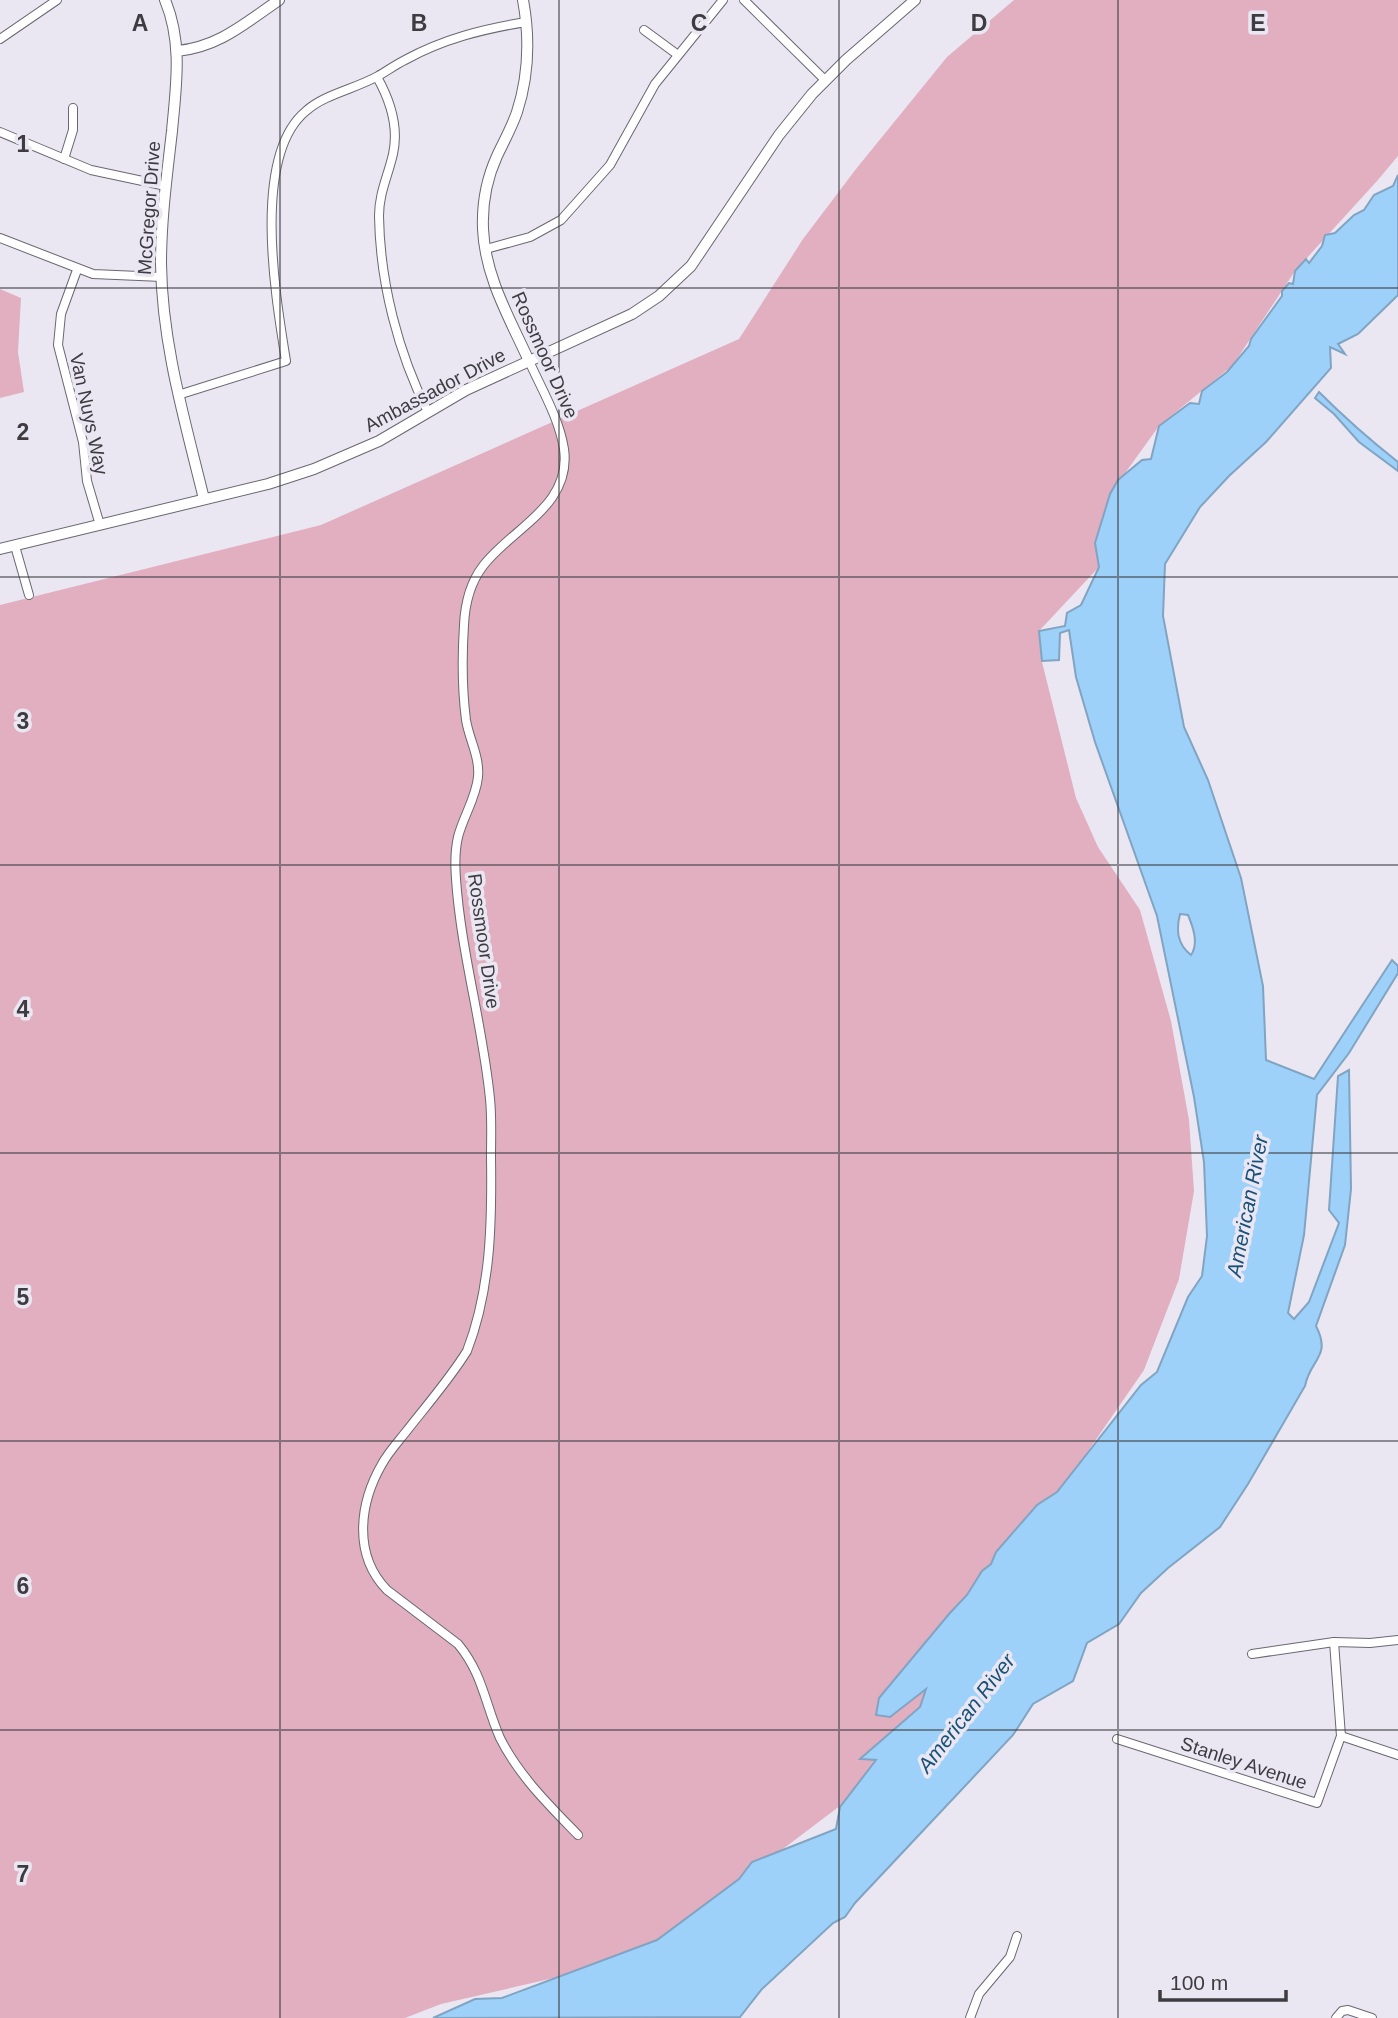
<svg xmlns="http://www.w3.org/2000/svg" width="1398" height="2018" viewBox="0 0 1398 2018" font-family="Arial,sans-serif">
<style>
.green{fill:#e1afc0}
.water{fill:#9dd1f9;stroke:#80a4c2;stroke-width:2;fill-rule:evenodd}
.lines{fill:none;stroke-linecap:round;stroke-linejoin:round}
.street-casing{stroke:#696770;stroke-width:10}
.secondary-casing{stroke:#696770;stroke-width:12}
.street{stroke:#fff;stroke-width:8}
.secondary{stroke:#fff;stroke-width:10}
.grid{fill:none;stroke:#3d3c40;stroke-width:2;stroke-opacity:0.55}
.labels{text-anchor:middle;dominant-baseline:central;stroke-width:7;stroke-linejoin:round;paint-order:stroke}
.street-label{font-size:19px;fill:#3d3c40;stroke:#eae7f3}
.water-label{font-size:21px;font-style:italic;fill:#185278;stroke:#eae7f3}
.grid-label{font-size:23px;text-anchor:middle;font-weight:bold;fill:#3d3c40;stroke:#eae7f3;stroke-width:7;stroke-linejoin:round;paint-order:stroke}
</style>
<rect width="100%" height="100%" fill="#eae7f3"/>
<g class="green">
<polygon points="1014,0 1398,0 1398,156 1377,181 1295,271 1233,365 1159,426 1110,494 1095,543 1099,567 1039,631 1042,662 1076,798 1098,847 1140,910 1171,1021 1189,1120 1194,1191 1179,1279 1144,1370 1039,1522 962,1667 861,1790 673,1932 602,1967 441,2004 405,2018 0,2018 0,605 321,525 739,339 803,239 856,169 947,57"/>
<polygon points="0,289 21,298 18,352 24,392 0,398"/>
</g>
<g class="water">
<path d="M1398,175V295L1358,334L1338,344L1345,354L1330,347L1331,368L1266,442L1229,476L1200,507L1165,564L1163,616L1184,727L1208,780L1241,878L1263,986L1266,1060L1314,1079L1392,960L1398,966V973L1349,1053L1317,1095L1304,1235L1288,1313L1294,1319L1309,1302L1339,1223L1329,1210L1338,1076L1349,1070L1351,1189L1345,1245L1316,1326C1332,1357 1310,1359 1305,1386L1248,1484L1220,1527L1168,1568L1141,1593L1119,1624L1087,1643L1073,1681L1033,1704L1013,1735L855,1903L845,1917L833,1923L762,1989L740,2017L433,2018L475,1999L502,1998L657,1940L739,1879L752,1862L836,1829L840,1807L876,1760L860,1759L920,1707L926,1689L890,1717L876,1715L879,1698L949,1614L967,1595L982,1571L991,1564L996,1552L1037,1505L1057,1492L1141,1385L1157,1372L1188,1297L1202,1276L1207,1236L1204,1162L1194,1097L1157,916L1095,742L1076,677L1069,630L1060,633L1059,660L1042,661L1039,631L1065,626L1067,613L1081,605L1099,567L1095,543L1110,494L1118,480L1142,460L1151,459L1159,426L1190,403L1199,404L1202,391L1227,372L1249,346L1251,339L1282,296V291L1289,283L1293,284L1295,271L1306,259L1309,263L1322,246L1325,235L1335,233L1354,215L1364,210L1374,195L1393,186ZM1180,914L1188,915C1193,927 1199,943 1191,955C1177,944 1176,930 1180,914Z"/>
<path d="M1319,392C1344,417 1370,440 1398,462V471L1359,442L1334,414L1315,398Z"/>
</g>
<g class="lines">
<defs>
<g id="street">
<polyline points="744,0 825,80"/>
<polyline points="644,30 678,55"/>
<polyline points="0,39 57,0"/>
<path d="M377,77C390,100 399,127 393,154C388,176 379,193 379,216C380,282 398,353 428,412"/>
<polyline points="0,132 91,170 166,186"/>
<polyline points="64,159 73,130 73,108"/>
<polyline points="0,238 93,274 162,277"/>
<polyline points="486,249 530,237 561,220 610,165 655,84 723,0"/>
<polyline points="77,270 61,314 58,345 83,442 87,481 100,525"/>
<path d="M529,361C542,390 559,418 564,449C572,506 512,528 483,566C470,583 465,604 464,625C462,656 462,689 466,720C469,739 480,757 478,777C476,798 463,817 458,837C455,850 455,866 456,879C461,953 483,1026 490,1099C492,1118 491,1138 491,1157C492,1222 491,1289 467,1351C449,1380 426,1406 405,1433C397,1443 388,1453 382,1464C359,1504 353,1555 387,1590L458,1644C483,1674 485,1704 500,1738C519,1776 549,1805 578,1835"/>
<path d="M178,395L286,361C276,299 251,156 306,111C325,94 355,89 378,76C387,71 395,65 405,60C443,39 483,29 526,22"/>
<polyline points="15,546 29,595"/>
<polyline points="1252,1654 1334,1642 1370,1643 1398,1640"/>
<polyline points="1341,1736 1398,1755"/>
<polyline points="1117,1739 1317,1803 1341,1736 1334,1642"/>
<polyline points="970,2018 979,1994 1010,1957 1017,1936"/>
<polyline points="1336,2018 1342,2011 1348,2010 1372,2018"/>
</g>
<g id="secondary">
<path d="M165,0C183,43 176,86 172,131C167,175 161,219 161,264C162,344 185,421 204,499"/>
<path d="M523,0C530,38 529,75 517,112C512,127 504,141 497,156C487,178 482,205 483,229C485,277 510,319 529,361"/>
<path d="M177,51C219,47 245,23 279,0"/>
<polyline points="0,549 268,484 314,469 379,441 466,390 632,314 659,296 691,266 779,135 812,94 846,60 915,0"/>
</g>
</defs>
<use href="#street" class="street-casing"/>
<use href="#secondary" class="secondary-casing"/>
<use href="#street" class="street"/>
<use href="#secondary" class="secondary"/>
</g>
<path class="grid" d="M280,0V2018M559,0V2018M839,0V2018M1118,0V2018M0,288H1398M0,577H1398M0,865H1398M0,1153H1398M0,1441H1398M0,1730H1398"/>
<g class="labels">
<g class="street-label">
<text transform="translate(149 208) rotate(-86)">McGregor Drive</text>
<text transform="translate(545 355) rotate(66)">Rossmoor Drive</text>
<text transform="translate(435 390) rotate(-28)">Ambassador Drive</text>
<text transform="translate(89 414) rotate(78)">Van Nuys Way</text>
<text transform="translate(484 941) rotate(82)">Rossmoor Drive</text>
<text transform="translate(1244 1763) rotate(18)">Stanley Avenue</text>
</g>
<g class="water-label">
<text transform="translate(1247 1206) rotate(-79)">American River</text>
<text transform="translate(966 1713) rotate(-52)">American River</text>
</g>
</g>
<g class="grid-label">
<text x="140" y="31">A</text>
<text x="419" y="31">B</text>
<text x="699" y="31">C</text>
<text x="979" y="31">D</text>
<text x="1258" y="31">E</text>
<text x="23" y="152">1</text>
<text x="23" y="440">2</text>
<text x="23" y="729">3</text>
<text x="23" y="1017">4</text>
<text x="23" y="1305">5</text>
<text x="23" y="1594">6</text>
<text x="23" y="1882">7</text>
</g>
<path d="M1160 1990v10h126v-10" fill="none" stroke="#3d3c40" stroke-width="3.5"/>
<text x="1170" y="1990" font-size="21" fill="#3d3c40" stroke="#eae7f3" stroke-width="5" paint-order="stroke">100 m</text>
</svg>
